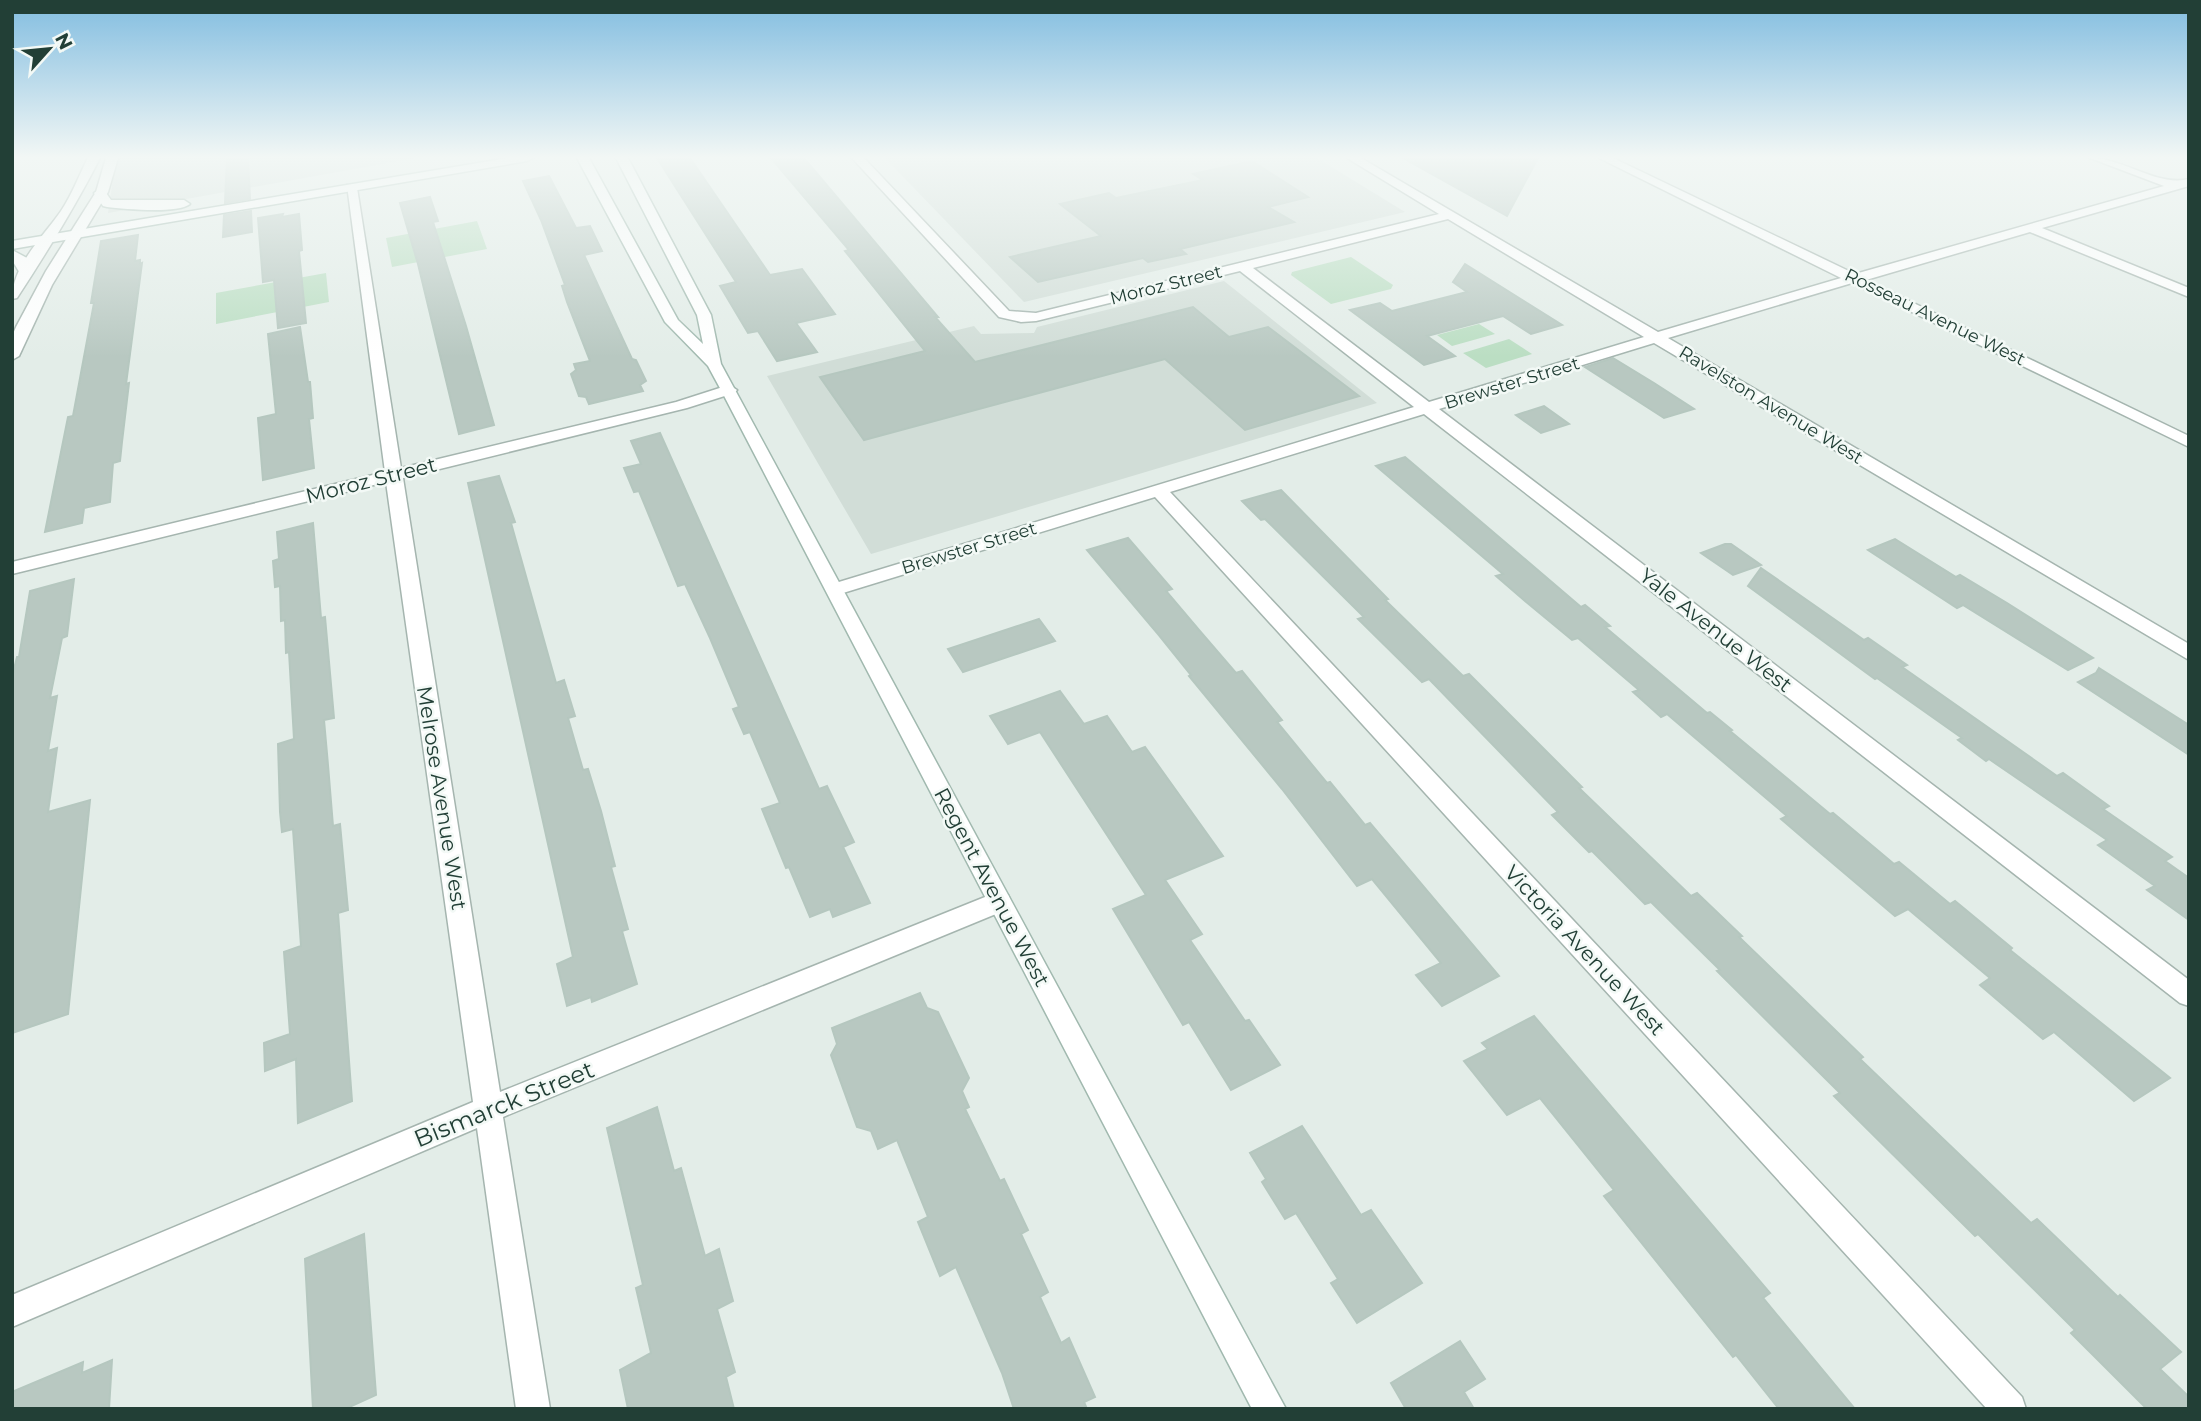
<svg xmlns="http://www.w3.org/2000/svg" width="2201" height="1421" viewBox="0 0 2201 1421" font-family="Montserrat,sans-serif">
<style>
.built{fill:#d1ddd7}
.green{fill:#bbdec3}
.building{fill:#b8c8c1;stroke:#b5c7bf;stroke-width:2}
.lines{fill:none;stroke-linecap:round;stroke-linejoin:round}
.minor-casing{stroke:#a5b5af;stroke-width:3}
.tertiary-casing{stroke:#a5b5af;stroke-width:3}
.secondary-casing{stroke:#a1b9af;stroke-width:3}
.minor{fill:#fff;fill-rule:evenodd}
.tertiary{fill:#fff;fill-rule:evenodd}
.secondary{fill:#fff;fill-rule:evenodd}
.labels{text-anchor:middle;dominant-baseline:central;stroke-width:5;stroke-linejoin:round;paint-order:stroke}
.far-street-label{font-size:18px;fill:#223f36;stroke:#f3f9f6}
.street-label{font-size:21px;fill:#223f36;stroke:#f3f9f6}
.near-street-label{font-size:24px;fill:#223f36;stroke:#f3f9f6}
</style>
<rect width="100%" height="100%" fill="#e3ede8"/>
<g class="built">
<polygon points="116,158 416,158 108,213"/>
<polygon points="885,158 1317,158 1405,212 1024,302"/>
<polygon points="1224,281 1377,403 871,554 767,376 974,326 981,334 1034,333 1037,327"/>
</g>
<g class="green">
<polygon points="477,221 487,249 392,267 386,238"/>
<polygon points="1351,257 1393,285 1391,289 1331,304 1291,275 1292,272"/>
<polygon points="326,273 329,302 216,324 216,293"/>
<polygon points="1479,324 1495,334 1452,346 1437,335"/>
<polygon points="1509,339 1532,354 1486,368 1463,353"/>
</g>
<g class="building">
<polygon points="227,158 248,158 250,199 225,203"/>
<polygon points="657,158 690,158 770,275 802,269 835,314 796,323 817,352 777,361 758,331 748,333 720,286 736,282"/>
<polygon points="771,158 804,158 938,317 935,317 975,362 1193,307 1229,337 1268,327 1359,396 1245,430 1165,359 864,440 820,377 925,351 845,251 849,250"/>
<polygon points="1403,158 1538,158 1507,216"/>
<polygon points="1252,161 1308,197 1268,207 1294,222 1180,249 1186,254 1148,262 1143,258 1038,282 1010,257 1101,236 1060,204 1109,193 1116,198 1203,180 1193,174"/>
<polygon points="549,176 576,228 590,226 602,251 584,255 632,359 636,360 646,381 640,385 643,391 589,404 586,397 579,396 571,374 576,370 574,364 590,361 567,302 562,286 565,285 541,220 523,181"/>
<polygon points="430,197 438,221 433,222 466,326 494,425 459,434 418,264 400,203"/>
<polygon points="251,211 252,232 223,237 224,215"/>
<polygon points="283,214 282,217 299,214 302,250 299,251 306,323 278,328 274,280 263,282 258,218"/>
<polygon points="138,235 135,261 140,260 140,264 142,263 126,384 129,383 122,442 120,461 113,463 110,502 84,508 82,523 45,532 68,417 73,416 94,303 91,303 101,241"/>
<polygon points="1465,264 1562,325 1531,334 1503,316 1427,336 1455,356 1424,365 1350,310 1380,303 1392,311 1467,292 1453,282"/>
<polygon points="300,327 308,382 310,382 313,418 309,419 314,468 263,480 258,418 276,414 268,334"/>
<polygon points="1613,358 1654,383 1694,409 1664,418 1585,367"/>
<polygon points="1544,406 1569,424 1541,433 1516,415"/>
<polygon points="660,433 819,789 827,786 854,842 843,847 870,903 833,917 830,909 810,917 789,867 786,868 762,809 780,803 750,732 744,734 733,709 739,707 710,638 685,584 678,586 639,491 634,492 624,468 641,464 631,441"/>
<polygon points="1405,457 1581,607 1585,605 1610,626 1605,627 1707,713 1710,712 1732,730 1730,731 1830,814 1833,813 1894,864 1899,862 1950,904 1955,901 2012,948 2010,950 2170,1078 2134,1101 2054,1032 2043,1039 1980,985 1990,978 1908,909 1895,916 1823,855 1781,819 1787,816 1667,714 1661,717 1633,692 1639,690 1578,638 1572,640 1525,601 1496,576 1503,574 1376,466"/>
<polygon points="499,476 515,522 511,523 556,683 564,680 575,716 568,718 583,770 588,769 601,811 615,866 611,867 628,929 622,931 637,984 592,1002 591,997 567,1006 557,964 573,957 468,483"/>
<polygon points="1281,490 1388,599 1385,600 1463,676 1469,674 1582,787 1579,788 1691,896 1697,893 1742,936 1739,937 1863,1057 1860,1059 1937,1133 2031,1223 2037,1219 2118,1297 2120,1295 2181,1352 2160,1369 2189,1397 2189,1409 2147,1409 2071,1333 2075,1330 1978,1234 1975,1236 1834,1096 1840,1093 1717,971 1720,970 1651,902 1645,904 1592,851 1589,852 1552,815 1558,812 1429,679 1422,682 1358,619 1364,617 1265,519 1261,520 1242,501"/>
<polygon points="313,523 321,618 325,617 334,718 324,720 328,765 333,826 340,824 348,910 338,913 352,1101 298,1123 296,1059 265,1071 264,1043 290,1034 284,952 301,946 293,829 282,832 280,812 278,744 294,739 289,652 286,653 285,620 281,621 280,586 275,587 273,561 279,559 277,532"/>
<polygon points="1128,538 1172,589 1166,591 1199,630 1236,673 1242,671 1282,720 1277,722 1327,783 1330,782 1365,825 1370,823 1499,976 1442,1006 1416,975 1441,963 1372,879 1357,886 1282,789 1189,676 1191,675 1158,634 1087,550"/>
<polygon points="1895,539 1956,577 1960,575 2007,603 2093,658 2068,670 1963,605 1957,608 1868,550"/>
<polygon points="1725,544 1731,544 1761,565 1733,575 1701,553"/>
<polygon points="1761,568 1864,640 1868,638 1907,665 1902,667 2057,776 2063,773 2109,806 2103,809 2172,857 2165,861 2189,878 2189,920 2147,890 2155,886 2098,845 2107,840 1989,759 1986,761 1958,740 1962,738 1877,678 1875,679 1748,586"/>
<polygon points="74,579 67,636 62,638 50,698 57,696 48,751 57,748 48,812 90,800 68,1014 12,1033 12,677 17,657 19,657 30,591"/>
<polygon points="1039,619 1055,641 963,672 948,649"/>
<polygon points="2099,668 2189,725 2189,755 2078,682 2096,673"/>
<polygon points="1060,691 1084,724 1107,716 1132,752 1145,747 1223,856 1165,880 1202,934 1190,940 1245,1021 1249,1020 1280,1065 1231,1090 1189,1022 1183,1025 1113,909 1146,895 1040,732 1008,744 990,716"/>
<polygon points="920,993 927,1008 938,1012 969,1078 962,1091 969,1107 965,1109 1000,1181 1004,1179 1028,1230 1021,1234 1048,1292 1040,1297 1061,1343 1069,1338 1095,1397 1084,1402 1087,1409 1014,1409 1002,1373 956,1267 940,1276 918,1222 928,1217 897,1140 878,1149 871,1131 857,1127 831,1055 837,1044 832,1028"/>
<polygon points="1534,1016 1770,1293 1763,1298 1855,1409 1779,1409 1736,1355 1733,1357 1604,1196 1614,1190 1540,1098 1507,1115 1464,1061 1488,1049 1482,1043"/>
<polygon points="657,1107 674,1171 681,1168 705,1256 719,1249 733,1301 717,1309 735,1372 726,1377 734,1409 628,1409 620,1370 651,1353 636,1288 643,1285 607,1128"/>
<polygon points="1302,1126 1361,1215 1371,1210 1422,1283 1357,1323 1331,1283 1338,1279 1296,1213 1285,1219 1262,1182 1266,1179 1250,1153"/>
<polygon points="364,1234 376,1395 345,1409 313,1409 305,1259"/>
<polygon points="1460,1341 1485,1379 1464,1392 1474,1409 1406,1409 1391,1383"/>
<polygon points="112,1360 109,1409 12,1409 12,1392 83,1362 82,1373"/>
</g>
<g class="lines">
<defs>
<g id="minor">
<path d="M852,158H864L1009,311L1036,313L1439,214L1347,158H1361L1658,332L1841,278L1599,158H1613L1855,274L2164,186L2090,158C2124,158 2157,187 2189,179V186L2042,228L2189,288V297L2030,232L1866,280L2189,436V447L1852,283L1668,338L2189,644V660L1654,343L1439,409L2189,980V1006L2180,1003L1424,414L1170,492L2022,1397L2026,1409H1987L1155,497L843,593H829L827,589L829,585L1414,407L1240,271L1036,321L1021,322L999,317ZM1448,219L1644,337L1429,402L1253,268Z"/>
<polygon points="347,185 357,188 401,468 676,402 729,385 737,390 734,393 687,408 403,478 500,1092 990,895 999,892 1008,895 1011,902 1008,909 503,1117 550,1409 516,1409 477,1128 12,1327 12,1295 473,1102 386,482 12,574 12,562 385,472"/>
</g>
<g id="tertiary">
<path d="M88,158H100C75,207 47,252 17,298L12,299C12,266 43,237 61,211C72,195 79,175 88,158Z"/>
<polygon points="106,158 118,158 108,192 52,285 19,356 12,360 12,336 16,327 46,271 96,192"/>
</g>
<g id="secondary">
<polygon points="508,158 533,158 527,161 12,249 12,241"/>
<polygon points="577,158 589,158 678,320 703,344 697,315 616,158 628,158 711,315 721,364 1286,1409 1252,1409 721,390 708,366 665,322"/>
<path d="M100,189L104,190L111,200H184L190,204C177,214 125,209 107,207L103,206L94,193Z"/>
<polygon points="12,250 27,258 33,272 31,275 21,275 12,260"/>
</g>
</defs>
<use href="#minor" class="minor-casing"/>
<use href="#tertiary" class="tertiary-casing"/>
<use href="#secondary" class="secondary-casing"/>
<use href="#minor" class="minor"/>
<use href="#tertiary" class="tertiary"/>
<use href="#secondary" class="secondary"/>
</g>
<linearGradient id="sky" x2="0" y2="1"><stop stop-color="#82bde0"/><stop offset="0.44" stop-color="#f2f7f5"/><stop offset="1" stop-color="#f2f7f5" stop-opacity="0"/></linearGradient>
<rect width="2201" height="357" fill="url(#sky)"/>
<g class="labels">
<g class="far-street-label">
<text transform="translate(1166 285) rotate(-14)">Moroz Street</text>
<text transform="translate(1935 317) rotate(26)">Rosseau Avenue West</text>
<text transform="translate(1512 383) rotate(-17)">Brewster Street</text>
<text transform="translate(1771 405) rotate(31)">Ravelston Avenue West</text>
<text transform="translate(969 548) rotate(-17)">Brewster Street</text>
</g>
<g class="street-label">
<text transform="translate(371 480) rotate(-14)">Moroz Street</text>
<text transform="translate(1716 630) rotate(38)">Yale Avenue West</text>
<text transform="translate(442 798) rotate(81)">Melrose Avenue West</text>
<text transform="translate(992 887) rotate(62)">Regent Avenue West</text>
<text transform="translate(1585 950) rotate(47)">Victoria Avenue West</text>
</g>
<g class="near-street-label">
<text transform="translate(504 1104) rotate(-22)">Bismarck Street</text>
</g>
</g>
<rect width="2201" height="1421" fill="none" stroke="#223f36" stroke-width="28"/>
<g transform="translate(49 49) rotate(63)" stroke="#f3f9f6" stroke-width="5" paint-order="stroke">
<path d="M0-5L12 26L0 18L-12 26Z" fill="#223f36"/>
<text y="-10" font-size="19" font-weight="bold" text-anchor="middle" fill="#223f36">N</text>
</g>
</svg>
